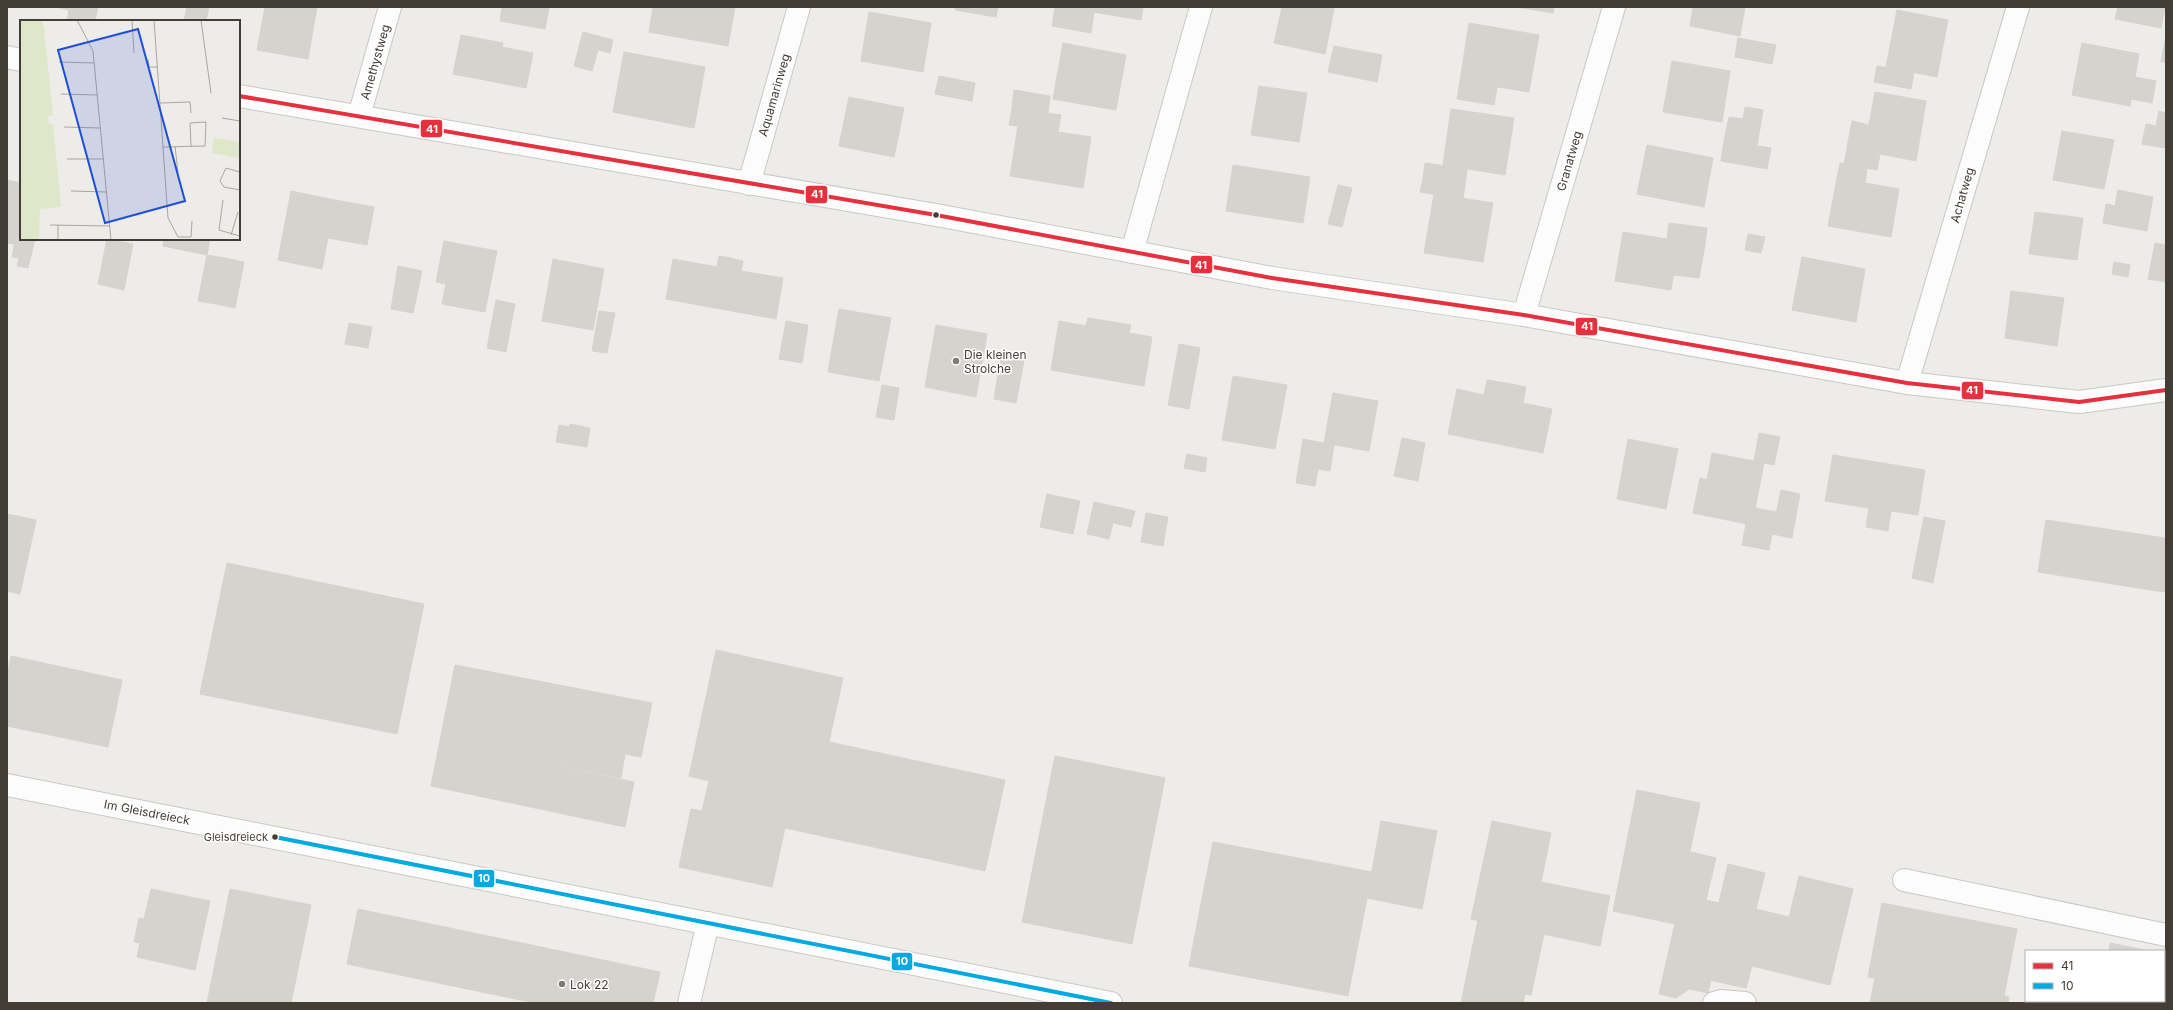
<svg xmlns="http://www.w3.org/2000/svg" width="2173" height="1010" viewBox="0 0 2173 1010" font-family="Inter,sans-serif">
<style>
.building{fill:#d6d3cf;stroke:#d6d3ce}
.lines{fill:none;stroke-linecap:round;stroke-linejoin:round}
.minor-casing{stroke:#cac8c4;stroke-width:24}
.minor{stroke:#fcfcfc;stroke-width:22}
.bus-1-casing{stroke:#fff;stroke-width:7}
.bus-2-casing{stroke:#fff;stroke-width:7}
.bus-1{stroke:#e7303d;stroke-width:4}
.bus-2{stroke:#03aae1;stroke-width:4}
.bus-dot{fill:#433d35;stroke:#fff;stroke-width:1.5}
.poi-dot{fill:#7f7a74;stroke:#fff;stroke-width:1.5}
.labels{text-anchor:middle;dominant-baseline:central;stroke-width:3;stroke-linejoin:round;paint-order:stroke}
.bus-label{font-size:11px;fill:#433d35;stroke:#fff;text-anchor:end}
.street-label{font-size:12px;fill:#433d35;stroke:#fff}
.poi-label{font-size:12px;fill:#433d35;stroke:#fff;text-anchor:start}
.inset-road{fill:none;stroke:#aaa6a0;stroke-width:1}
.view{fill:#1d4ed8;fill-opacity:0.15;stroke:#1d4ed8;stroke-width:2}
.inset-edge{fill:none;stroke:#433d35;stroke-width:2}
.line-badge{stroke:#fff;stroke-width:1.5}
.badge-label{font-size:11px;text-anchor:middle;font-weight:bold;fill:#fff}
</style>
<rect width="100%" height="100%" fill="#eeece8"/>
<g class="building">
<polygon points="55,7 98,7 95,21 67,21 69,10"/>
<polygon points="187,7 209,7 206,21 184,21"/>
<polygon points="265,7 317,7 308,59 257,50"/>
<polygon points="502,7 549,8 545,29 500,21"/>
<polygon points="653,7 735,7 728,46 649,32"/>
<polygon points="955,7 998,7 996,17 955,10"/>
<polygon points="1055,7 1094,12 1091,33 1052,26"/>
<polygon points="1063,7 1143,7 1141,20"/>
<polygon points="1282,7 1323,7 1334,9 1325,54 1274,43"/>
<polygon points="1516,7 1554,7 1553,13"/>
<polygon points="1693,7 1745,7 1740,36 1690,26"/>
<polygon points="2118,7 2165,7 2161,28 2115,19"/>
<polygon points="1897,10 1948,20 1937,77 1886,67"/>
<polygon points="869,12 931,23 923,72 861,61"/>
<polygon points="1469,23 1539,35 1529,92 1460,81"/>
<polygon points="583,32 613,40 610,53 598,50 592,71 574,66"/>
<polygon points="461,35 503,43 495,82 453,74"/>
<polygon points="1738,38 1776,45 1772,64 1735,57"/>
<polygon points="2165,41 2166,42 2166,62 2161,62"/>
<polygon points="1063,43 1126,55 1116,110 1053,99"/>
<polygon points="2082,43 2139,54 2135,77 2156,81 2152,103 2131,99 2130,106 2072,95"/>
<polygon points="1334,46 1382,55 1377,82 1328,72"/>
<polygon points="502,47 533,53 526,88 495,82"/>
<polygon points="624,52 705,67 694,128 613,112"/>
<polygon points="1672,61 1730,71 1722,122 1663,112"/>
<polygon points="1877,66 1914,73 1911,89 1874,82"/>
<polygon points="939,76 975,83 972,101 935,94"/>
<polygon points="1460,81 1497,87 1494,105 1457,99"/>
<polygon points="1259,86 1307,93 1299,142 1251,135"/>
<polygon points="1014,90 1050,96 1048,113 1012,108"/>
<polygon points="1875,92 1926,101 1916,161 1880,154 1877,170 1844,164 1852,121 1869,125"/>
<polygon points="849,97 904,108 894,157 839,146"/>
<polygon points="1745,107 1763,110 1757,146 1724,141 1729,117 1743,119"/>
<polygon points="1012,108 1061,115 1058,132 1009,125"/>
<polygon points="1451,109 1514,118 1505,175 1443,165"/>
<polygon points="2159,111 2166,113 2166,128 2156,126"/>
<polygon points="2146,124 2166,128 2166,148 2142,144"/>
<polygon points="1018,126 1091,137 1083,188 1010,176"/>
<polygon points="2062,131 2114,140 2104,189 2053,180"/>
<polygon points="1724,141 1771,148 1767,169 1721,161"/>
<polygon points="1647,145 1713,158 1704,207 1637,194"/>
<polygon points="1425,163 1467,169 1465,185 1423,179"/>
<polygon points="1840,163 1867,168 1865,183 1837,178"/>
<polygon points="1233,165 1310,177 1303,223 1226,211"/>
<polygon points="1837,178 1899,189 1891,237 1828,226"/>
<polygon points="1423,179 1465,185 1463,199 1420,192"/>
<polygon points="7,180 21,183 21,212 14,244 7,243"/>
<polygon points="1338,185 1352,188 1342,227 1328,224"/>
<polygon points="2118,190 2153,197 2150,213 2115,206"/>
<polygon points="291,191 335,200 322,269 278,260"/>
<polygon points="1434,194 1493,203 1483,262 1424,253"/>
<polygon points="335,200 374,207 367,245 328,238"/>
<polygon points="2106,204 2150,213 2147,231 2103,223"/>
<polygon points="21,212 21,239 35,239 28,268 17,266 19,258 12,257"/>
<polygon points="2035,212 2083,218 2077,260 2029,254"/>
<polygon points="1669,223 1707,228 1705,245 1667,239"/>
<polygon points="1623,232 1679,241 1671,290 1615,281"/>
<polygon points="1748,234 1765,237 1761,253 1745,250"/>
<polygon points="107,239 133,244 124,290 98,284"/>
<polygon points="164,239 210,239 207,255 163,246"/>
<polygon points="444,241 497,251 485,312 442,304 446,284 436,282"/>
<polygon points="1679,241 1705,245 1699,278 1674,275"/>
<polygon points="2155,243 2166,245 2166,282 2148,279"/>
<polygon points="207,255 225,258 216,304 198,301"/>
<polygon points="719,256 731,258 721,309 666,299 673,259 717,267"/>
<polygon points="1802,257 1865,269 1856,322 1792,310"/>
<polygon points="225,258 244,262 235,308 216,304"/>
<polygon points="731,258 743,261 741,271 783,278 776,319 721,309"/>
<polygon points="553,259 604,269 593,330 542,321"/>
<polygon points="2114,262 2130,265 2128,277 2112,274"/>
<polygon points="398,266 422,271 413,313 391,309"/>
<polygon points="2011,291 2064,298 2057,346 2005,338"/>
<polygon points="496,300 515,304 506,352 487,348"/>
<polygon points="839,309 891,318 879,381 828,372"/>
<polygon points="599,311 615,313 607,353 592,351"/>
<polygon points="1088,318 1107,321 1097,378 1051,370 1059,321 1086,326"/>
<polygon points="786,321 808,325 802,363 779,359"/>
<polygon points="1107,321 1131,325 1129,333 1152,337 1144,386 1097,378"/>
<polygon points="349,323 372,327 368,348 345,344"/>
<polygon points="936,325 987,334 976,397 925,387"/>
<polygon points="1179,344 1200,348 1189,409 1168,405"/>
<polygon points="1001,357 1024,361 1016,403 994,399"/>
<polygon points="1233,376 1287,385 1275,449 1222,440"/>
<polygon points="1487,380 1506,383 1493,443 1448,434 1457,389 1484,395"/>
<polygon points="1506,383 1526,387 1523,403 1552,409 1543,453 1493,443"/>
<polygon points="882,385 899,388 894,420 876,417"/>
<polygon points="1333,393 1378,401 1369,451 1324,443"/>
<polygon points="570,424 590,428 587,447 556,442 559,425 569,427"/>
<polygon points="1759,433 1780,437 1774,465 1754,461"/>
<polygon points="1402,438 1425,443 1418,481 1394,476"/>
<polygon points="1303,439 1334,445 1330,471 1318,469 1315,486 1296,483"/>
<polygon points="1628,439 1678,449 1666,509 1617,499"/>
<polygon points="1712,453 1764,463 1752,525 1693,513 1700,478 1707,480"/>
<polygon points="1187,454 1207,458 1205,472 1184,468"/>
<polygon points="1833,455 1876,462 1869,508 1825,501"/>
<polygon points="1876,462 1925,470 1918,515 1891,511 1888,531 1866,527"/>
<polygon points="1781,490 1800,494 1792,538 1772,534"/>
<polygon points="1047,494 1080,501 1073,534 1040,527"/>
<polygon points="1094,502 1135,511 1131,527 1113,523 1109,539 1087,534"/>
<polygon points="1755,508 1776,512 1769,550 1742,545 1746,524 1752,525"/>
<polygon points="1146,513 1168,517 1163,546 1141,542"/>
<polygon points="7,514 36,520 20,594 7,591"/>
<polygon points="1924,517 1945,521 1933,583 1912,578"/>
<polygon points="2046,520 2165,538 2157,591 2038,572"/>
<polygon points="2165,538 2166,538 2166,592 2157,591"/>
<polygon points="227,563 424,604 397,734 200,694"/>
<polygon points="716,650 843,678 829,742 1005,780 985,871 785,828 772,887 679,867 691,809 702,811 709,781 689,776"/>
<polygon points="11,656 122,680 108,747 7,726 7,677"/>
<polygon points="455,665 652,703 641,757 625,754 621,778 465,747 471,720 445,715"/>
<polygon points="445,715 471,720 465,747 634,782 625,827 431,786"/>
<polygon points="1055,756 1165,778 1132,944 1022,922"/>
<polygon points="1637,790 1700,803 1675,924 1613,911"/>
<polygon points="1381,821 1437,831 1422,909 1367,898"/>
<polygon points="1492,821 1551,833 1541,882 1610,896 1600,946 1471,919"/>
<polygon points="1213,842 1372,872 1348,996 1189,966"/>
<polygon points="1691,852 1716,858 1706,900 1719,903 1701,978 1711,980 1708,993 1689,989 1676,998 1659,994"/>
<polygon points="1728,864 1765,873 1756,909 1789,917 1799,876 1853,889 1830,985 1752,966 1746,988 1701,978"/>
<polygon points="151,889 210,901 195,970 137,957 140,943 134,942 139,918 144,919"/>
<polygon points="230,889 311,905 291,1003 207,1003"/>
<polygon points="1882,903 2017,929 2004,996 2009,997 2008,1003 1870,1003 1875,978 1868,977"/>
<polygon points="358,909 517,942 506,997 347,964"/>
<polygon points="1478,920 1544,934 1531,995 1525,994 1523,1003 1461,1003"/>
<polygon points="517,942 660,972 653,1003 536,1003 506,997"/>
<polygon points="2110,943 2149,951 2109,951"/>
<polygon points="2164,954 2166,954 2166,1003 2098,1003 2098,1001 2164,1001"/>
</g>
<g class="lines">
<defs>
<g id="minor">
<polyline points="7,57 21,60"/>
<polyline points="239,96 936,215 1272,278 1524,315 1907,383 2079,402 2166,390"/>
<polyline points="359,116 390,7"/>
<polyline points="749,184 799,7"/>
<polyline points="1132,252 1201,7"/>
<polyline points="1524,315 1614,7"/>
<polyline points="1907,383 2018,7"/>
<polyline points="7,785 1111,1003"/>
<polyline points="1904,880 2166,935"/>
<polyline points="689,1003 708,923"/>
<polyline points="1714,1003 1721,1001 1745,1003"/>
</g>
</defs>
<use href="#minor" class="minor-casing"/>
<use href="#minor" class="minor"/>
<defs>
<polyline id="bus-1" points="239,96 936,215 1272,278 1524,315 1907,383 2079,402 2166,390"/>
<polyline id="bus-2" points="275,837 1111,1003"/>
</defs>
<use href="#bus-1" class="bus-1-casing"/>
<use href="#bus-2" class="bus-2-casing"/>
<use href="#bus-1" class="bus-1"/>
<use href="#bus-2" class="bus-2"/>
</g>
<g class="bus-dot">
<circle cx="936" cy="215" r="3.5"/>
<circle cx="275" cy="837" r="3.5"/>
</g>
<g class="poi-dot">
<circle cx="956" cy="361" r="4"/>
<circle cx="562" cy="984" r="4"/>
</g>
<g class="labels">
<g class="bus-label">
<text x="268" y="837">Gleisdreieck</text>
</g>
<g class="street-label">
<text transform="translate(375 62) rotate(-74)">Amethystweg</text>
<text transform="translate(774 95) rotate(-74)">Aquamarinweg</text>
<text transform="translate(1569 161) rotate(-74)">Granatweg</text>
<text transform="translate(1962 195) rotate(-74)">Achatweg</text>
<text transform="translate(147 812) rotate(11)">Im Gleisdreieck</text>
</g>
<g class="poi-label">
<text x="964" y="354">Die kleinen<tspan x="964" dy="14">Strolche</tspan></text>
<text x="570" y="984">Lok 22</text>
</g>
</g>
<g transform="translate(20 20)">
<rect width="220" height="220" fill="#eeece8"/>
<path d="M0,0H22L24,8L33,95L28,96L29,104H33L41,187L20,189L19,220H0ZM194,118L220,122V138L192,133Z" fill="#dee7c9"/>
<path class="inset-road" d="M57,0L73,31L91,220M112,0L114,33M134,0L148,198L158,217H171L172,201M181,0L191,73M128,39L129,47H137M39,42L74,43M41,74L77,75M140,83L170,82L171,93M202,98L220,101M44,107L80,108M155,126L158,153M143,127L185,126L186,102L170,103L171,126M47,139H83M220,152L206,148L200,161L204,167L220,170M51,171L86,172M203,180L199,210L220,216M30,205L90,206M38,205V220M211,215L218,192"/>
<path class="view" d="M118,9L165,181L85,203L38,30Z"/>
<rect width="220" height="220" class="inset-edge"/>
</g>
<g class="line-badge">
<rect x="420" y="119" width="23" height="19" rx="4" fill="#e7303d"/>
<rect x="805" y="185" width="23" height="19" rx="4" fill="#e7303d"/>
<rect x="1190" y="255" width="23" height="19" rx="4" fill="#e7303d"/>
<rect x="1575" y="317" width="23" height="19" rx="4" fill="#e7303d"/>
<rect x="1961" y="381" width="23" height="19" rx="4" fill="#e7303d"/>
<rect x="473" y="869" width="22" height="19" rx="4" fill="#03aae1"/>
<rect x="891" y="952" width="22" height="19" rx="4" fill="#03aae1"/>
</g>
<g class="badge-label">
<text x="432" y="133">41</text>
<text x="817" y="198">41</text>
<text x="1201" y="269">41</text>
<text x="1587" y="330">41</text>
<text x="1972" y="394">41</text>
<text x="484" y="882">10</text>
<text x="902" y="965">10</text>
</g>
<rect width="2173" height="1010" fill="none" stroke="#433d35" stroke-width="16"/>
<rect x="2025" y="950" width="140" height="52" fill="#ffffff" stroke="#b4b1ae"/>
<rect x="2033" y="963" width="20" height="6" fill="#e7303d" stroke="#b4b1ae"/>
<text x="2061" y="970" font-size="12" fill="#433d35">41</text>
<rect x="2033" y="983" width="20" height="6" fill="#03aae1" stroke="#b4b1ae"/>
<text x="2061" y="990" font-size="12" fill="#433d35">10</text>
</svg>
